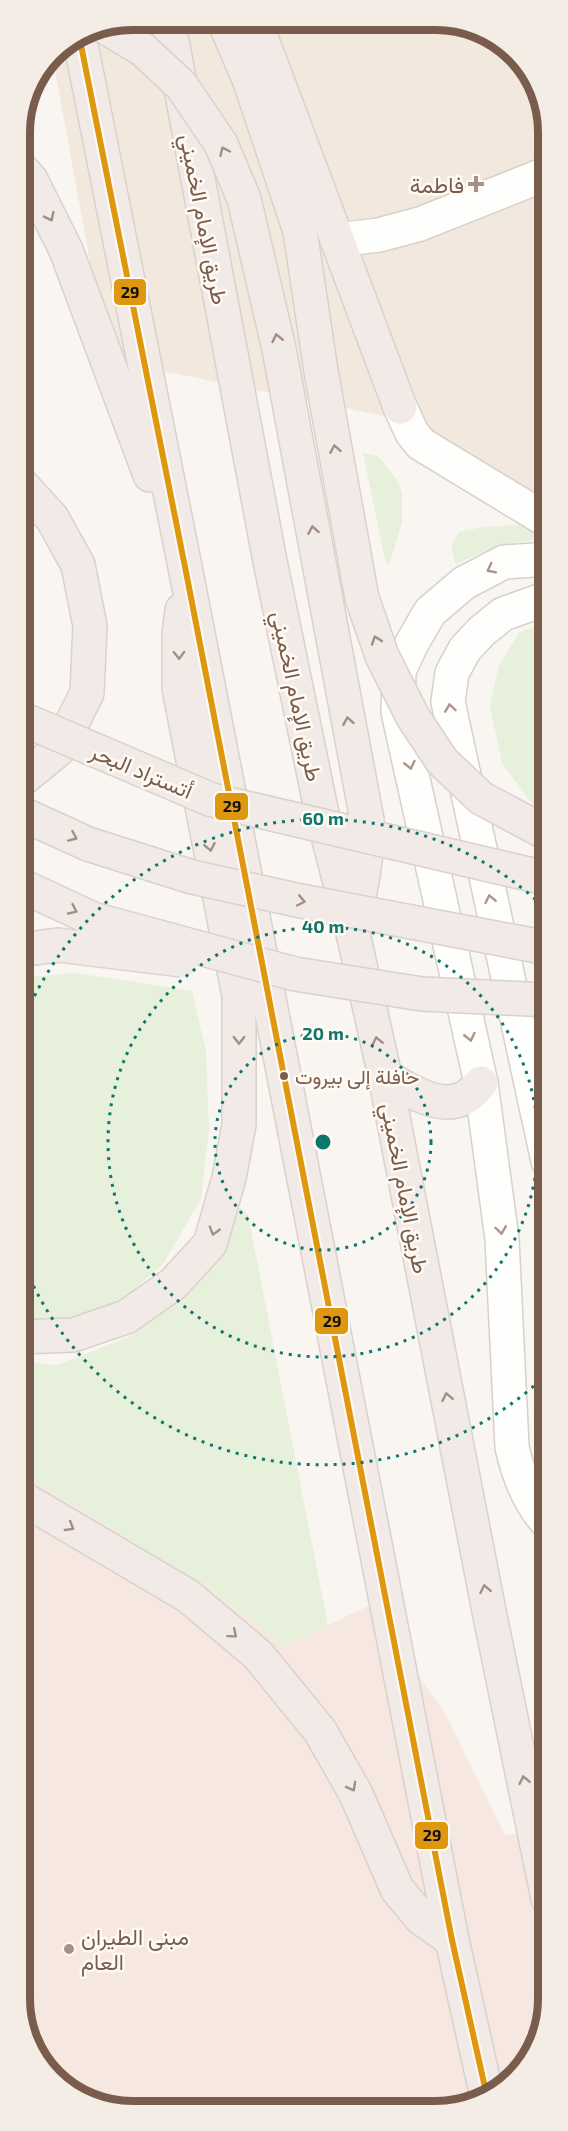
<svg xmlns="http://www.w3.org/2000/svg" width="568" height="2131" viewBox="0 0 568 2131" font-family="'Exo 2',Vazirmatn,sans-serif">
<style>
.residential{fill:#f2e8de}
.commercial{fill:#f6e8e1}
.green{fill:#e7f0db}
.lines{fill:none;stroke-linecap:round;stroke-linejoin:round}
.minor-casing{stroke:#d7d1cb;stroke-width:36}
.highway-casing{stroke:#dad1cc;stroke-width:36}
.minor{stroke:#fefefd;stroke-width:33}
.highway{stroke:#f2eae7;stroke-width:33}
.highway-bridge-casing{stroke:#dad1cc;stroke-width:36;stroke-linecap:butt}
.highway-bridge{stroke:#f2eae7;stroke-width:33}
.bus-1-casing{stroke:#fffaf3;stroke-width:10}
.bus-1{stroke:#de970f;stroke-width:6}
.oneway{stroke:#a48e83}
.oneway2{stroke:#a8958b}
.ring{fill:none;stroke:#0f766e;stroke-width:3;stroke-dasharray:3 6}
.poi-dot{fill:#a69286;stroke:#fffaf3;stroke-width:2}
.bus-dot{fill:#7a5c4d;stroke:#fffaf3;stroke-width:2}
.labels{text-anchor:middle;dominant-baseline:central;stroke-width:5;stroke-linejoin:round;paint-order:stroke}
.bus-label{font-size:20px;fill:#7a5c4d;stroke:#fffaf3;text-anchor:start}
.poi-label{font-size:22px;fill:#7a5c4d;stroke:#fffaf3;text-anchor:end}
.street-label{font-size:22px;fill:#7a5c4d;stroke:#fffaf3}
.rim{fill:none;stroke:#7a5c4d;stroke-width:8}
.centre{fill:#0f766e;stroke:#fffaf3;stroke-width:3}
.ring-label{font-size:18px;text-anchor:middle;font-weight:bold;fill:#0f766e;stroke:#fffaf3;stroke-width:5;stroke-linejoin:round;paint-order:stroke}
.line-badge{stroke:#fffaf3;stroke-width:2}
.pale-badge-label{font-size:16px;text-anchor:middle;font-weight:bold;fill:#111}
</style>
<rect width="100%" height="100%" fill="#f9f5f0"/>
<polygon class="residential" points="132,20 465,23 520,57 547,117 548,538 405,420 108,360 52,54 89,28"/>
<polygon class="commercial" points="20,1474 118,1532 245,1615 282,1647 368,1606 444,1711 505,1835 548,1831 548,2006 520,2074 451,2110 109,2109 52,2078 21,2014"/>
<g class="green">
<polygon points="363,453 378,456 397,480 402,493 402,522 389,565 385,560"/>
<path d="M523,525L535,535L531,541C503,542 481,552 456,565L451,546L459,532L483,527Z"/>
<polygon points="548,621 548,813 536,809 502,763 490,706 499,665 519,633"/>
<polygon points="76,973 192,991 206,1051 209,1129 201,1199 163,1264 115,1306 54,1321 20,1319 20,978"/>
<polygon points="231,1199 248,1215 328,1626 282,1647 245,1615 118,1532 20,1474 20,1362 58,1365 128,1337 168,1306"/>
</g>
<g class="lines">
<defs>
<g id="minor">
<polyline points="337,240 379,235 420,224 548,173"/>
<polyline points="400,407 412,433 421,444 548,521"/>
<path d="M548,559L504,562L464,583L430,612L412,643L399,671L398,712L481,1083L502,1239L512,1447C518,1474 528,1502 548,1523"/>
<polyline points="548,598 503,614 482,631 465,649 452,673 448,702 548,1161"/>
</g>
<g id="highway">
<polyline points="168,20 269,556 321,809 352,929 385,1076 489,1611 548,1899"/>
<polyline points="224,21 249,79 300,231 321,371"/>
<polyline points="255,21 400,407"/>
<polyline points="79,35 187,577 452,1940 486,2092"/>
<polyline points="20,168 31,180 66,250 150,475"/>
<polyline points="20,483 52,518 78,565 90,626 87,693 59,749 20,781"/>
<path d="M353,924C361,889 368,857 367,820"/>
<path d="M385,1076C406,1089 441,1112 466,1097C471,1094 476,1088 481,1083"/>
<polyline points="20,1337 73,1335 126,1317 173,1284 210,1244 229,1178 239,1125 239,996 179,688 179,635 182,610"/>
<polyline points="20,1497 188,1596 258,1655 320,1731 356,1794 397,1889 421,1918 452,1940"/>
</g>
</defs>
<use href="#minor" class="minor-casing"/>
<use href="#highway" class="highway-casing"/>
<use href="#minor" class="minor"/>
<use href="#highway" class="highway"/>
<defs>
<g id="highway-bridge">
<polyline points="102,25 142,49 181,85 221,144 244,199 279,349 367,820"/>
<polyline points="321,371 362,598 382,656 413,717 442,761 481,798 548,834"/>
<polyline points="20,718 212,800 537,876 548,877"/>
<polyline points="20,813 88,844 192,877 301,901 548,948"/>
<polyline points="20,885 93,919 295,974 422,994 548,1000"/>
<polyline points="20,950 58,945 182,960"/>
</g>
</defs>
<use href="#highway-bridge" class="highway-bridge-casing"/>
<use href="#highway-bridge" class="highway-bridge"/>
<defs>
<polyline id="bus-1" points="79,35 187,577 452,1940 486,2092"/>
</defs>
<use href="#bus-1" class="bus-1-casing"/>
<use href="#bus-1" class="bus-1"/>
</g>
<defs><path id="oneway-chevron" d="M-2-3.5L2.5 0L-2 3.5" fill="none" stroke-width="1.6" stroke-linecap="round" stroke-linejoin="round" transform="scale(1.5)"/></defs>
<g class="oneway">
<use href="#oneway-chevron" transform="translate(224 151) rotate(-115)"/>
<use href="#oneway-chevron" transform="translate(50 217) rotate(64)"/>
<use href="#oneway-chevron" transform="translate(277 338) rotate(-103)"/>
<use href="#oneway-chevron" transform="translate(335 449) rotate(-100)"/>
<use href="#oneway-chevron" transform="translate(313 530) rotate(-100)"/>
<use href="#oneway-chevron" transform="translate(376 640) rotate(-109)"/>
<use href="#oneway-chevron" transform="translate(179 655) rotate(89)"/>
<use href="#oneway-chevron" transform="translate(348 721) rotate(-100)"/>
<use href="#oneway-chevron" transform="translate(73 837) rotate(24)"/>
<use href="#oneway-chevron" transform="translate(210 847) rotate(79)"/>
<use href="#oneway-chevron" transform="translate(301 901) rotate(12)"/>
<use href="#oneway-chevron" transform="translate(73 910) rotate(25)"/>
<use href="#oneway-chevron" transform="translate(239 1040) rotate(90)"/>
<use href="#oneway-chevron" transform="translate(377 1041) rotate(-102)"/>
<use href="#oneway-chevron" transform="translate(214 1231) rotate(106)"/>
<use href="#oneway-chevron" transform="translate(447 1397) rotate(-101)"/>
<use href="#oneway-chevron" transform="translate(70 1527) rotate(31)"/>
<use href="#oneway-chevron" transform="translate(485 1589) rotate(-101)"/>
<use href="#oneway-chevron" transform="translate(233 1634) rotate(40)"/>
<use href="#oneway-chevron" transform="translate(524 1780) rotate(-102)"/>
<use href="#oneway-chevron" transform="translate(352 1787) rotate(61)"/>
</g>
<g class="oneway2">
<use href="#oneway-chevron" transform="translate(491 569) rotate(153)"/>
<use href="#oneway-chevron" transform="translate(450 708) rotate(-98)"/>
<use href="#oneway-chevron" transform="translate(410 765) rotate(77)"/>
<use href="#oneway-chevron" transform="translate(490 899) rotate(-102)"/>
<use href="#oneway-chevron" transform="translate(470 1037) rotate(77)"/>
<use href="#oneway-chevron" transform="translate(501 1230) rotate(82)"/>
</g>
<g class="ring">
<circle cx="323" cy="1142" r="108"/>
<circle cx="323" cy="1142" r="215"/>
<path d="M547 1374A323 323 0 0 1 20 1255M20 1029A323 323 0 0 1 547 910"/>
</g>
<g class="poi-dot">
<path d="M473 175h6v6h6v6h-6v6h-6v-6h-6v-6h6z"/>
<circle cx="69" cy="1949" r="6"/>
</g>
<circle class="bus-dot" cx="284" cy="1076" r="5"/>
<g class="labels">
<g class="bus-label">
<text x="295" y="1076">حافلة إلى بيروت</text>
</g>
<g class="poi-label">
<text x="464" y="184">فاطمة</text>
<text x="81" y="1936" text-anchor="start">مبنى الطيران<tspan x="81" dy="25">العام</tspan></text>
</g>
<g class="street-label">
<text transform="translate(205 219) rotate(79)">طريق الإمام الخميني</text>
<text transform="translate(298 696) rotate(78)">طريق الإمام الخميني</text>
<text transform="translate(142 770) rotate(23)">أتستراد البحر</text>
<text transform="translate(406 1188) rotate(79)">طريق الإمام الخميني</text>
</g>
</g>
<path d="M0 0H568V2131H0ZM132 30H436A102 102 0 0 1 538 132V1999A102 102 0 0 1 436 2101H132A102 102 0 0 1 30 1999V132A102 102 0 0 1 132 30Z" fill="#f4ede6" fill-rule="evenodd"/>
<path class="rim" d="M132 30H436A102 102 0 0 1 538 132V1999A102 102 0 0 1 436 2101H132A102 102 0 0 1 30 1999V132A102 102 0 0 1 132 30Z"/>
<circle cx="323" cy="1142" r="9" class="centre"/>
<g class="ring-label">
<text x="323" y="825">60 m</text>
<text x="323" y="933">40 m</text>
<text x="323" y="1040">20 m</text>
</g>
<g class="line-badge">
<rect x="113" y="278" width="34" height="28" rx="6" fill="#de970f"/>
<rect x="214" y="792" width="35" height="29" rx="6" fill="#de970f"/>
<rect x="314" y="1307" width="35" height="28" rx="6" fill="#de970f"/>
<rect x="414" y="1821" width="35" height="29" rx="6" fill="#de970f"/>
</g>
<g class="pale-badge-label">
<text x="130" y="298">29</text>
<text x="232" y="812">29</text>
<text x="332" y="1327">29</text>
<text x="432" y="1841">29</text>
</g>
</svg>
